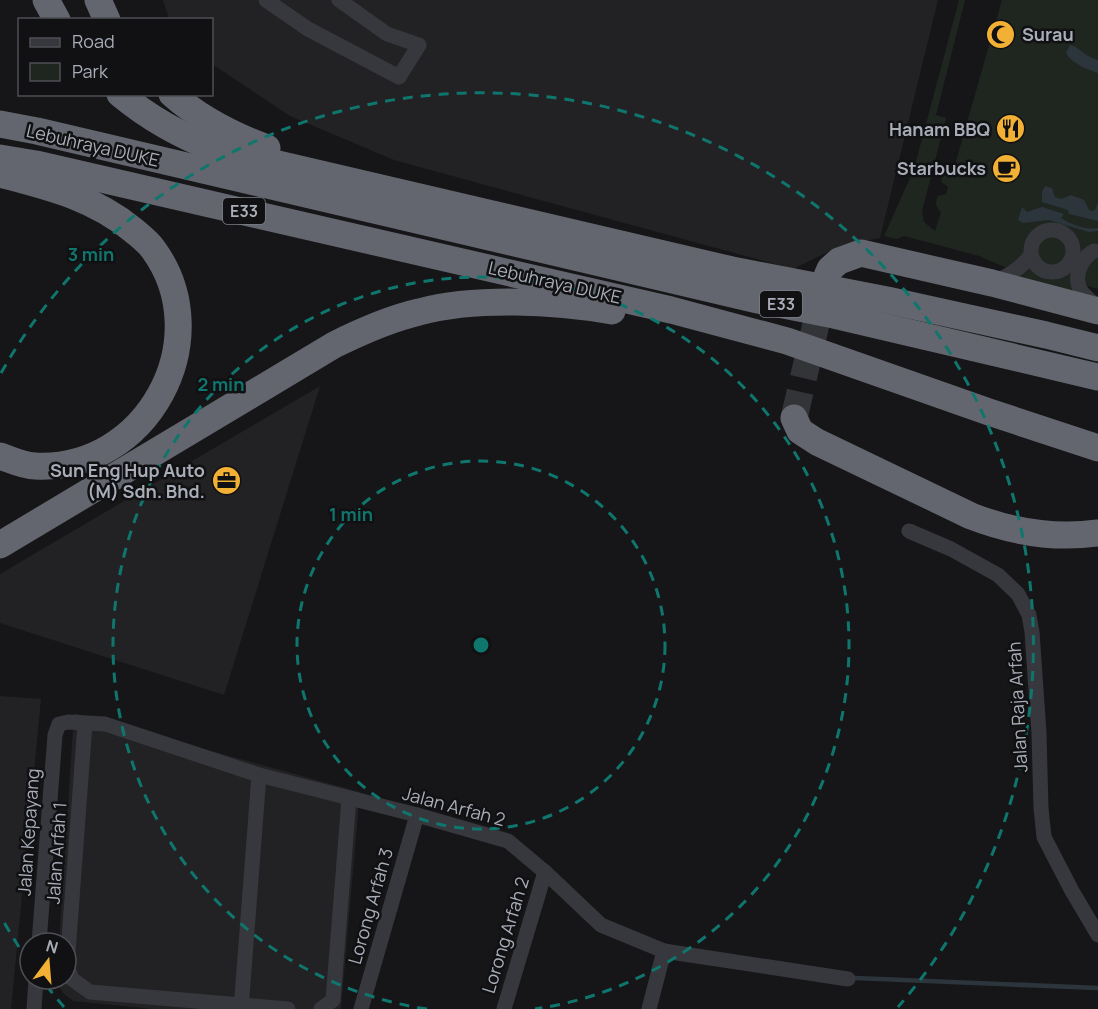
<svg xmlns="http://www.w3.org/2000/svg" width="1098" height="1009" viewBox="0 0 1098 1009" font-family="Manrope,sans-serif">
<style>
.built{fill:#222225}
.green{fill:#1e261f}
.water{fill:#2c353c}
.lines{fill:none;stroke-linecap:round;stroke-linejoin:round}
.stream{stroke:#2c353c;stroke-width:4.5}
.highway-tunnel{stroke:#333438;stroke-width:27;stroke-dasharray:27 14;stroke-linecap:butt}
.street{stroke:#37383d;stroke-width:15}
.highway{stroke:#63666e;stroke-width:27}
.ring{fill:none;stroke:#0f766e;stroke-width:3;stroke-dasharray:10 8}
.labels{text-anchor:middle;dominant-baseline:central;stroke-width:5;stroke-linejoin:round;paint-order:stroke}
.shield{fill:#111113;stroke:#7b7e86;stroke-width:1.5}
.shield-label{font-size:16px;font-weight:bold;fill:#a8adb8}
.poi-label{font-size:18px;font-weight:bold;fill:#a8adb8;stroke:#111113;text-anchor:end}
.street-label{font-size:18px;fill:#a8adb8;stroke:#111113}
.centre{fill:#0f766e;stroke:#111113;stroke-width:3}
.ring-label{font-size:18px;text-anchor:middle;font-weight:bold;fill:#0f766e;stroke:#111113;stroke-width:5;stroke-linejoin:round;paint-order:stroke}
</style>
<rect width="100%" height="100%" fill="#161618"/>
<g class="built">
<polygon points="163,0 938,0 880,238 840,246 793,269 394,160 290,116 212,64 212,20 169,19"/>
<polygon points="320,386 224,695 0,623 0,574"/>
<polygon points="0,696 41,699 11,1009 0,1009"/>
<polygon points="74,713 360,792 341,1009 152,1009 73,1001 63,993 57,983 57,979 66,979 66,943 59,943"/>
</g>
<path class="green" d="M959,0H965L936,115L946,118L922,211L924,222L935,231L941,212C935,207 935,203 938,196L946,194L948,187L941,182L943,172L952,175L1002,0H1098V289L1070,281L1082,299L1015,280L1009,269L979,256L904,236L896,239L884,236L914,169Z"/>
<g class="water">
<path d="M1070,45C1078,46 1085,57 1098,60V73C1087,69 1072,64 1066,53Z"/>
<polygon points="1045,186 1052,188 1055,197 1061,199 1071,195 1084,200 1089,210 1092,211 1095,210 1098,202 1098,221 1069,214 1068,210 1042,202 1042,192"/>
<path d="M1022,207L1027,212L1042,207L1064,214L1061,218C1073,225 1085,230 1098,228V231L1089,232L1049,220L1023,223L1018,220Z"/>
</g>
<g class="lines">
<polyline class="stream" points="855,978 1098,988"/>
<polyline class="highway-tunnel" points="794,418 824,290"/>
<g class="street">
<polyline points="266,0 308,29 399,77 419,45 387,34 339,0"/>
<circle cx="1052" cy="251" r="21"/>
<path d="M1094,251C1082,258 1073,275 1080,289C1083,295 1092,302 1097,306"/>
<path d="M992,283C1008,276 1020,269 1031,255"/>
<polyline points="909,531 951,549 998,575 1018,594 1029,615 1032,632 1039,733 1041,808 1044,837 1072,891 1098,935"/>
<polyline points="85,724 67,966 72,979 90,992 288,1009"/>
<polyline points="39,943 55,735 59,724 68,722 105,724 259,775 417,815 508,841 545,872 601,925 664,951 848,979"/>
<polyline points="34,1009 36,979"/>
<polyline points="241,1009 259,775"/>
<polyline points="321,1009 333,1000 349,799"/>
<polyline points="361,1009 417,815"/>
<polyline points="504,1009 545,872"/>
<polyline points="649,1009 664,951"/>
</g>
<g class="highway">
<polyline points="46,0 57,20"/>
<polyline points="98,0 107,20"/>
<path d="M120,94C150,119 183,137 218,150L732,270L887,300L1046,335L1098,348"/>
<path d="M172,94C200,119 232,135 267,148"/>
<polyline points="0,124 37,131 758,300 834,315 1098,377"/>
<polyline points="0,158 36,164 671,310 787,341 989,412 1098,448"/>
<path d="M0,174C49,187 93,197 133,230C140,236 148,242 153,249C219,339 147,472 35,466C24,466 11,460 0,456"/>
<polyline points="827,276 830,269 839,261 861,253 992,283 1098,311"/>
<path d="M794,418L800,431L817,442L971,516C1012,532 1054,539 1098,533"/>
<path d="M0,545L334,345C362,331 389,319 419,312C476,297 554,301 612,311"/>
</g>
</g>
<g class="ring">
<circle cx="481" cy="645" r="184"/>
<path d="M427 1009A368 368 0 1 1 535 1009"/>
<path d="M64 1007A552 552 0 0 1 43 981M29 962A552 552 0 0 1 1 917M1 373A552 552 0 1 1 898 1007"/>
</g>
<defs>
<symbol id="mosque-disc" viewBox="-11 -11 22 22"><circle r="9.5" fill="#f2b134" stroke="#111113"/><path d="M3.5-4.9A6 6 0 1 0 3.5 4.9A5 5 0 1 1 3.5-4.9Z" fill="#111"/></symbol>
<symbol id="restaurant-disc" viewBox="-11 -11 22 22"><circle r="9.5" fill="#f2b134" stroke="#111113"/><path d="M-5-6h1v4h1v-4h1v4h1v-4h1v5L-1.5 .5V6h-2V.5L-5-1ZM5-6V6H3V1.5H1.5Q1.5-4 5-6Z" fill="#111"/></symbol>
<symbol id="cafe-disc" viewBox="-11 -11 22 22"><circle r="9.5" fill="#f2b134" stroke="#111113"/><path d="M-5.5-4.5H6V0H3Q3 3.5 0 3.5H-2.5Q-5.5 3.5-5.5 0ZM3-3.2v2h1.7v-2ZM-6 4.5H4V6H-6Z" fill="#111"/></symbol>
<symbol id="office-disc" viewBox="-11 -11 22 22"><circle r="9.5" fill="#f2b134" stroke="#111113"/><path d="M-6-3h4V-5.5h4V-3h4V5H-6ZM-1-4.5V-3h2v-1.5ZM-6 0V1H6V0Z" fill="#111"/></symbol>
</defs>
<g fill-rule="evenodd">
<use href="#mosque-disc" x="984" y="18" width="33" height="33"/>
<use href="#restaurant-disc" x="994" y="112" width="33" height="33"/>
<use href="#cafe-disc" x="990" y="152" width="33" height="33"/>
<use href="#office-disc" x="210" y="464" width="33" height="33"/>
</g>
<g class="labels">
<g class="shield">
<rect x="223" y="198" width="42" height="26" rx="4.5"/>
<rect x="760" y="291" width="42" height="26" rx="4.5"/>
</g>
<g class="shield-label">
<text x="244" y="211">E33</text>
<text x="781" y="304">E33</text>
</g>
<g class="poi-label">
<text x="1022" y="34" text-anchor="start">Surau</text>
<text x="990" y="129">Hanam BBQ</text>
<text x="986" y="168">Starbucks</text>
<text x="205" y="470">Sun Eng Hup Auto<tspan x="205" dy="21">(M) Sdn. Bhd.</tspan></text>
</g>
<g class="street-label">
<text transform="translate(93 145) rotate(13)">Lebuhraya DUKE</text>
<text transform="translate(555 282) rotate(13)">Lebuhraya DUKE</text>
<text transform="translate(1017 707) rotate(-93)">Jalan Raja Arfah</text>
<text transform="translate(454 806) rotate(15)">Jalan Arfah 2</text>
<text transform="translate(28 832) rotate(-86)">Jalan Kepayang</text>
<text transform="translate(56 853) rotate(-86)">Jalan Arfah 1</text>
<text transform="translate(370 906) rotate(-74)">Lorong Arfah 3</text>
<text transform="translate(505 935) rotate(-73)">Lorong Arfah 2</text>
</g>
</g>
<circle cx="481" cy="645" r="9" class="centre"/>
<g class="ring-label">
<text x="91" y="261">3 min</text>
<text x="221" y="391">2 min</text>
<text x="351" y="521">1 min</text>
</g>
<rect x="18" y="18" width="195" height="78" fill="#111113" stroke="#4d4f55" stroke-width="1.5"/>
<rect x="30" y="38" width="30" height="9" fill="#37383d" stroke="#4d4f55" stroke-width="1.5"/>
<text x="72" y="48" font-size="18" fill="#a8adb8">Road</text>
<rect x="30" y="63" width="30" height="18" fill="#1e261f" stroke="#4d4f55" stroke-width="1.5"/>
<text x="72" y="78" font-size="18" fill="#a8adb8">Park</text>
<g transform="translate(48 961) rotate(16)"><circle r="28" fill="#111113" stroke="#4d4f55" stroke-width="1.5"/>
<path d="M0-4.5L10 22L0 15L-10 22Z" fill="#f2b134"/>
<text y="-9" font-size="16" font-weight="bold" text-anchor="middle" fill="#a8adb8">N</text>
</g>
</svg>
